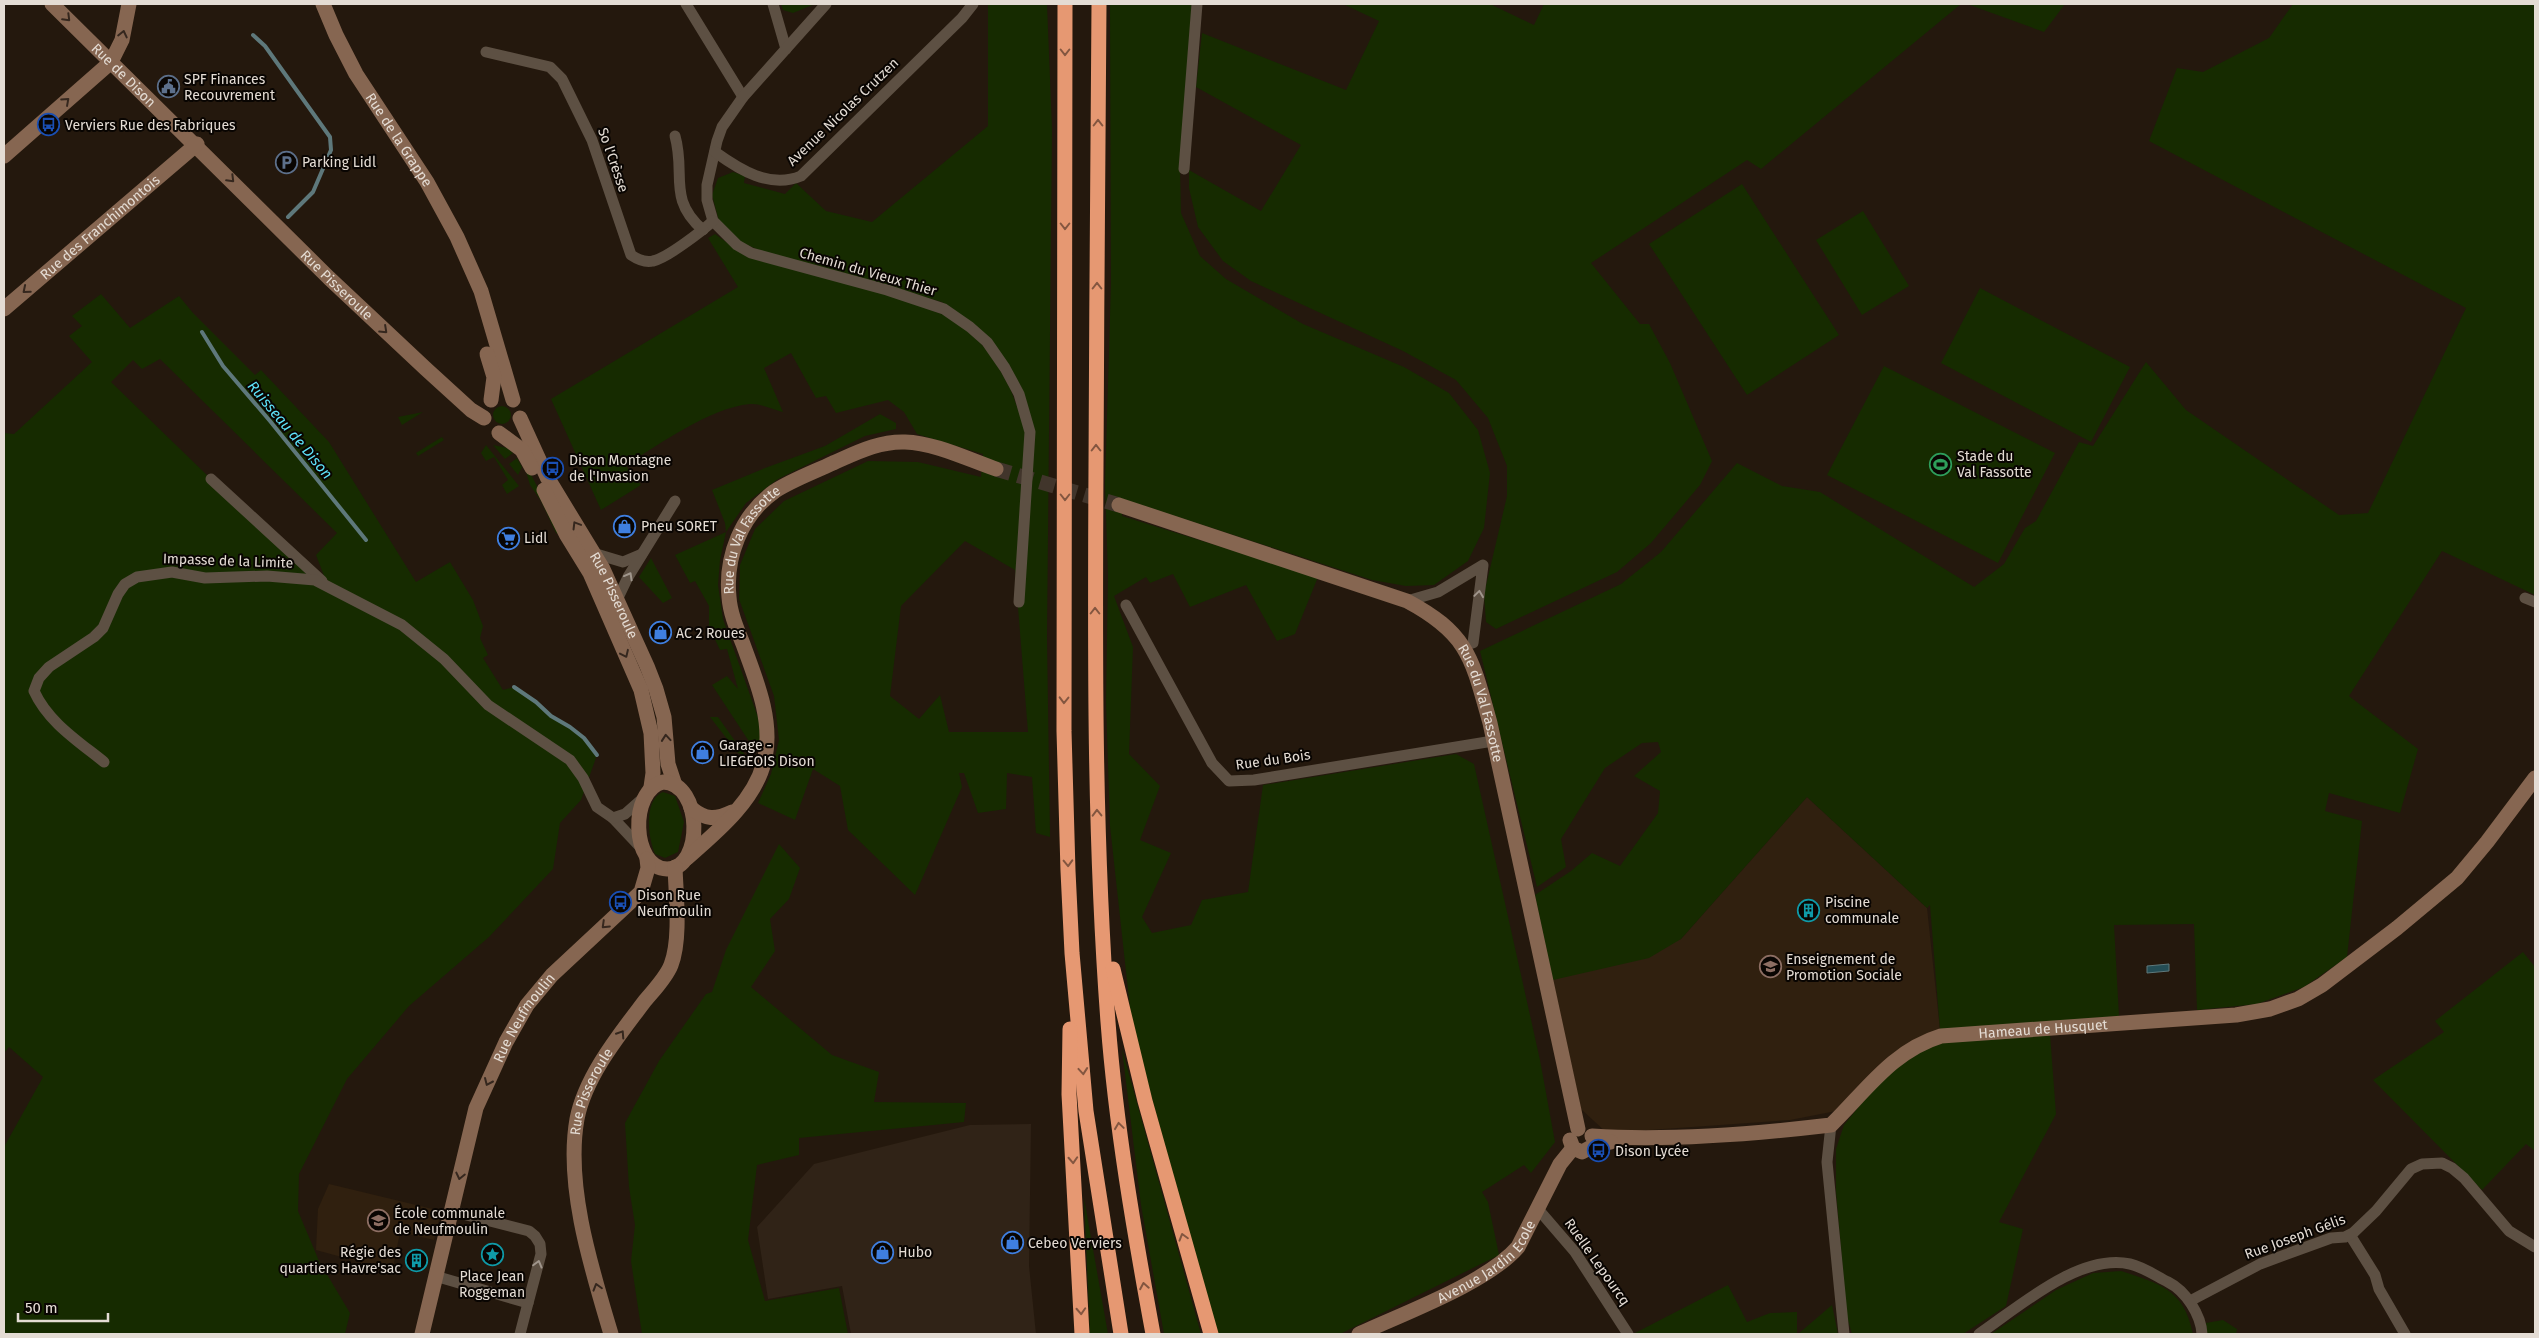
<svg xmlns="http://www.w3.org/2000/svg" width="2539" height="1338" viewBox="0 0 2539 1338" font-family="'Fira Sans',sans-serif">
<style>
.commercial{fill:#302317}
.built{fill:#30200f}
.green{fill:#162b00;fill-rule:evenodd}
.water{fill:#244d55;stroke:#5e787b}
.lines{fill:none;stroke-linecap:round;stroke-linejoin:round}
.stream{stroke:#5e787b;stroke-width:4}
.secondary-tunnel{stroke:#41352b;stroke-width:15;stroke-dasharray:15 8;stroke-linecap:butt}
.street{stroke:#5d5043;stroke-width:11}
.secondary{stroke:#866651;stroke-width:15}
.highway{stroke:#e69872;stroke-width:15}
.oneway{stroke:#35271e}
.oneway2{stroke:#835640}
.oneway3{stroke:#a0968c}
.labels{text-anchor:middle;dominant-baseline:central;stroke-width:4;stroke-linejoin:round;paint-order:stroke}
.street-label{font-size:14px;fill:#e4dcd4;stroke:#090502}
.poi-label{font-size:14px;fill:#e4dcd4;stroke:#090502;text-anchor:start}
.water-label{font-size:15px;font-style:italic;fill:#5ee3fa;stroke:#090502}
</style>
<rect width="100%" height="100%" fill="#24180d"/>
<polygon class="commercial" points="1031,1124 1029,1266 1036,1334 851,1334 842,1286 768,1299 757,1227 814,1164 970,1125"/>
<g class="built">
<polygon points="1807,797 1927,908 1940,1030 1836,1111 1790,1120 1607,1133 1581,1109 1553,980 1681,939"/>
<polygon points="329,1184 441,1211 434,1240 400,1232 392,1273 371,1265 316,1250 318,1209"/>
</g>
<g class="green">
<polygon points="781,4 815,4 793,13 783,10"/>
<path d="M988,4H1047L1052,129L1047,637L1050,837L1036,833L1032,777L1007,773L1006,809L978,813L964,773H959L962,787L915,895L848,830L840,786L813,769L795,820L758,803L771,774L779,740L774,696L739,599L740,565L755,529L784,501L868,461L918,462L981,477L983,454L917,434L904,412L888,400L836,413L826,396L816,398L791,353L764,368L783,412C774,410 760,403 750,404C709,408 661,444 625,465L641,485L601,510L551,399L738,287L708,238L715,234L746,256L896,297L947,316L972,333L993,358L1010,388L1024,425L1031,424L983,333L942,302L769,254L740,242L719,221L712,195L718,178L733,172L745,176L744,183L785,194L796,183L826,211L872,222L988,126ZM965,541L1015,570L1028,732H949L940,695L919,719L890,696L901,606Z"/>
<polygon points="1110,4 1192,4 1180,169 1181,213 1200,256 1226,279 1303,324 1404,367 1449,393 1478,430 1490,473 1484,528 1468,561 1434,585 1406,586 1372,580 1123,499 1122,516 1318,577 1295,634 1277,641 1246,585 1190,607 1173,574 1150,583 1146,577 1114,596 1133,647 1129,754 1160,786 1140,840 1171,853 1142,917 1152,933 1191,925 1202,900 1248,892 1263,785 1456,754 1474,764 1540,1060 1555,1142 1531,1173 1524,1165 1482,1192 1488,1202 1499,1255 1340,1334 1217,1334 1132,1026 1110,826 1106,702 1108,576 1105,484 1111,283"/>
<polygon points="1343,4 1490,4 1534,25 1544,4 1961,4 1761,169 1747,160 1591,263 1640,324 1649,324 1670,363 1712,461 1700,485 1651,543 1617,572 1496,629 1486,622 1484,594 1507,496 1507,466 1488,418 1456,380 1403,351 1251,281 1223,261 1198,227 1189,188 1189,170 1261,211 1301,145 1196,87 1202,33 1346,90 1379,21"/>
<polygon points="1967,4 2065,4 2044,32"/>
<polygon points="2293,4 2535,4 2535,595 2442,551 2349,696 2418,749 2400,813 2329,793 2325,811 2362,821 2347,957 2304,987 2257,1004 2197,1010 2194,924 2114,925 2119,1016 1940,1030 1930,905 1927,908 1807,797 1681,939 1649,958 1553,980 1535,895 1571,871 1592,853 1620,866 1658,813 1660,791 1634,776 1661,752 1658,742 1642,743 1605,768 1561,839 1566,867 1537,887 1480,651 1621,584 1661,552 1737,463 1782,486 1820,492 1974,587 2004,564 2025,528 2036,521 2079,442 2093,446 2146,362 2186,410 2339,515 2368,513 2466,308 2149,141 2177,68 2203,72 2269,38"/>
<polygon points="1742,184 1839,335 1747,395 1649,244"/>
<polygon points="1863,211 1909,286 1862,315 1816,240"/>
<polygon points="1980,288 2130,367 2091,442 1941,363"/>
<path d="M101,294L130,328L179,296L193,313L255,375L261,370L329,442L416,582L450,562L473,600L483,626L480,638L488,655L483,658L503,690L514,687L536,702L551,716L570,727L584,738L597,755L581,800L560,823L553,869L489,937L409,1006L347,1079L299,1174L298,1211L319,1261L350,1313L345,1334H4V1147L43,1077L9,1047L4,1053V433L14,434L92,362L69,336L82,326L72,316ZM160,359L337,533L316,555L328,586L211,479L111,382L133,360L142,369Z"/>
<polygon points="1884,366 2055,453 1998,563 1827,475"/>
<circle cx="502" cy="415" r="9"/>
<polygon points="423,412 402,425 398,417"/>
<polygon points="880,414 896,423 896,429 865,436 778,479 746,503 726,532 720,560 718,585 723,619 760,723 760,749 754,749 712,685 727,676 738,689 727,649 720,650 709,627 709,606 695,581 690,583 675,555 726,532 725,523 712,490 765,468 825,446"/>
<polygon points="442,437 444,440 418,456 416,453"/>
<polygon points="486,445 519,486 507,494 502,485 508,480 494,457 486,461 481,453"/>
<polygon points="493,445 507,448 513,453 505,459"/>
<polygon points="521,455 562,535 556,533 541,501 530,485"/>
<polygon points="517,458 522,467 518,475 509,464"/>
<polygon points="651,558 672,598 663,603 639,577"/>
<polygon points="710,717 718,717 745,755 738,753"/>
<path d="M663,792L675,796L684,822L678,852L665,858L655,854C648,838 643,800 663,792Z"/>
<polygon points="779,844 800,868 789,899 770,919 775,951 751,987 832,1055 879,1072 874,1102 966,1103 964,1122 799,1138 799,1155 757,1165 748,1240 765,1301 839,1288 848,1334 642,1334 631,1261 635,1225 629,1187 625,1123 659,1061 706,994 712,992 726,950"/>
<polygon points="2523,952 2535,967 2535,1151 2526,1144 2482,1190 2373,1080 2444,1032 2435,1021"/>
<polygon points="2050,1034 2056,1114 1999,1222 2023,1229 2006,1306 1963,1334 1852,1334 1847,1317 1836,1191 1836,1149 1844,1125 1870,1093 1906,1056 1941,1042"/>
<polygon points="1122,1049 1201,1334 1164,1334 1141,1205"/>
<polygon points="1084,1198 1108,1334 1090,1334"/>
<path d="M2121,1271C2160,1284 2184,1289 2193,1334H1991L2056,1290L2093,1273Z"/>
<polygon points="1728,1285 1747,1322 1770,1313 1797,1312 1797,1334 1633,1334"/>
<polygon points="1832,1305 1838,1334 1798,1334"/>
<polygon points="2223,1320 2237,1329 2236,1334 2207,1334 2206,1323"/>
</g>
<polygon class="water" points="2169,964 2169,971 2147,973 2147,966"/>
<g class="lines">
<g class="stream">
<polyline points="253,35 265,46 330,137 331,150 313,192 288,217"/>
<polyline points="202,332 223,366 270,421 366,540"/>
<polyline points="514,687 536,702 551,716 570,727 584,738 597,755"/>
</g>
<polyline class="secondary-tunnel" points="996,469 1119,505"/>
<g class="street">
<polyline points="686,4 743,97"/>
<polyline points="773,4 786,49"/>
<polyline points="826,4 743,97 722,127 717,141 707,185 707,200 713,221 737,245 751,253 887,290 944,309 970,327 987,342 1005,368 1019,394 1030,432 1019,602"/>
<path d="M486,52L550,67L562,79L592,140L631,255C637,259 645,263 653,261C667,258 702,231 713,221"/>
<path d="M675,136C686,174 667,199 703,230"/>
<path d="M715,152C740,170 770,189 801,176L962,18L973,4"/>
<polyline points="1184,169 1197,4"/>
<polyline points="211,479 322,581"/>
<polyline points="593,553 623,562 642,554"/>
<polyline points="2525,598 2535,602"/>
<polyline points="617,600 628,577 675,501"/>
<polyline points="1407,601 1438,592 1483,565 1473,643"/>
<polyline points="1126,605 1212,763 1229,781 1254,780 1493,741"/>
<path d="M104,762C78,741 48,722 34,691L39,678L49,667L94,637L103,628L118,594L125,584L137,577L172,572L205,578L267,576L315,580L402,625L444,659L488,705L570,760L583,778L597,807L613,818L643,850"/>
<polyline points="613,818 625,814 642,799"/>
<polyline points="1831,1125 1827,1162 1844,1334"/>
<polyline points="1538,1209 1575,1252 1628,1334"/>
<polyline points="2350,1235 2375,1275 2379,1289 2405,1334"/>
<polyline points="435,1276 528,1303 541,1254 540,1244 535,1236 529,1231 451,1211"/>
<polyline points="2190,1301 2260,1264 2331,1238 2345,1237 2353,1233 2376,1211 2411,1169 2422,1164 2442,1163 2452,1168 2464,1178 2509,1231 2535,1247"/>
<polyline points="520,1334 528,1303"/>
<path d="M1979,1334C2019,1307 2079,1253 2130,1264C2143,1267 2156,1276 2168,1282C2186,1291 2201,1315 2202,1334"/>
</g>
<g class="secondary">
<path id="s1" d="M52,4L329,278L426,369L471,410L484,418"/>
<path id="s2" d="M323,4L336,35L356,74L427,182L457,237L481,291L513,400"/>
<polyline points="4,156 111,62 122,40 129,4"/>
<path id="s3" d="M4,309L197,144"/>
<polyline points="487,354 494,377 491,400"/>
<path id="s4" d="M520,418L547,477L603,569L647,666L656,689L664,717L668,764L675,785"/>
<polyline points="499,433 522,450 532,468"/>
<polyline points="544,490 566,534 590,573 641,690 651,733 653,773 651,787"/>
<path id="s5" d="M1119,505L1407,601C1469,634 1472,659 1490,723L1578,1129"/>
<path d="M663,782C703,783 704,869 667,869C631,868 629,790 663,782Z"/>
<path d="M691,808C706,820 715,820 732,812"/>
<path id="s6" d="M687,858C717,832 757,799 765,758C773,719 756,680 743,644C737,629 730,613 729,597C725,557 741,515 775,491C792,480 814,472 833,463C856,453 879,441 905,442C935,443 967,459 996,469"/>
<path id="s7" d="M1592,1136C1667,1141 1755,1134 1831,1125C1866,1091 1892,1051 1941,1036L2236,1015L2270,1009L2298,999L2322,985L2397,928L2457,878L2487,842L2535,778"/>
<polyline points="1570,1140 1573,1148 1582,1152 1593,1146 1611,1142"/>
<path id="s8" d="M422,1334L476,1108L506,1042L527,1005L552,975L641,892L648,868L647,859"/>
<path id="s9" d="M611,1334C592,1270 565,1186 577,1119C585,1077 619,1035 644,1002C653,991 666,978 671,965C681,939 676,896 675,867"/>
<path id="s10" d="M1359,1334C1404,1313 1487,1283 1518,1247L1560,1164L1573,1148"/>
</g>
<g class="highway">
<polyline points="1065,4 1064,731 1068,871 1072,953 1086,1111 1121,1334"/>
<path d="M1099,4C1097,158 1097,312 1096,466C1095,652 1094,837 1108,1022C1116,1127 1134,1231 1153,1334"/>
<polyline points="1113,969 1145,1101 1211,1334"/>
<polyline points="1070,1029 1069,1094 1082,1334"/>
</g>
</g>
<defs><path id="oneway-chevron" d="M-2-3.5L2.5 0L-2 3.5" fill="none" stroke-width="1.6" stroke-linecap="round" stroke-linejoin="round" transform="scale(1.25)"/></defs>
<g class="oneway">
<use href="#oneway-chevron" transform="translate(67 18) rotate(45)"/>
<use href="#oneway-chevron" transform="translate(123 34) rotate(-77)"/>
<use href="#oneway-chevron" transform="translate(66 101) rotate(-42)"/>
<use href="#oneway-chevron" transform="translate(231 179) rotate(45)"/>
<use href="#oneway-chevron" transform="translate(26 290) rotate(140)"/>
<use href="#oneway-chevron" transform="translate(384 330) rotate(43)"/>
<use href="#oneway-chevron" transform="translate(576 525) rotate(-121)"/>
<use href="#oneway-chevron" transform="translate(625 654) rotate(65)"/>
<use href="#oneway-chevron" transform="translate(666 738) rotate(-95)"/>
<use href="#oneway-chevron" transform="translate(605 925) rotate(136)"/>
<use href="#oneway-chevron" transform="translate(621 1034) rotate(-57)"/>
<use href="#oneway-chevron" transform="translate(488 1082) rotate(114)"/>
<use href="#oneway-chevron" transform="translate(460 1176) rotate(103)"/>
<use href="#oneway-chevron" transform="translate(597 1287) rotate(-106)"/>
</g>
<g class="oneway2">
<use href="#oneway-chevron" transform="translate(1065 52) rotate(90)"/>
<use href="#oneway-chevron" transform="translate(1098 123) rotate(-90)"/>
<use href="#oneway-chevron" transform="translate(1065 226) rotate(90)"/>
<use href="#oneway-chevron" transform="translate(1097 286) rotate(-90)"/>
<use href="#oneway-chevron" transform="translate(1096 448) rotate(-90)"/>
<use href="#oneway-chevron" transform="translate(1065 497) rotate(90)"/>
<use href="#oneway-chevron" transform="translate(1095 611) rotate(-90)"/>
<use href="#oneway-chevron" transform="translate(1064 700) rotate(91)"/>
<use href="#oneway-chevron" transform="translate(1097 813) rotate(-91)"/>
<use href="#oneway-chevron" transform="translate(1068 863) rotate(88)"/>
<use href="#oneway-chevron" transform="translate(1083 1071) rotate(85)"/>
<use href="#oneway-chevron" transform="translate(1119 1126) rotate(-98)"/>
<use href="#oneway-chevron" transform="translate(1073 1160) rotate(87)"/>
<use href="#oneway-chevron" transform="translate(1183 1237) rotate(-106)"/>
<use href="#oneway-chevron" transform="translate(1144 1286) rotate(-100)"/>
<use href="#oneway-chevron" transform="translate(1081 1311) rotate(87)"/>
</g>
<g class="oneway3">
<use href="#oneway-chevron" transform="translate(629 576) rotate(-61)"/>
<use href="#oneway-chevron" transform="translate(1479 594) rotate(-82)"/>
<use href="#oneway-chevron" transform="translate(538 1264) rotate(-75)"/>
</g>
<defs>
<symbol id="civic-ring" viewBox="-11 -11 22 22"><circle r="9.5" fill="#090502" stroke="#5c6f8a" stroke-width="1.5"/><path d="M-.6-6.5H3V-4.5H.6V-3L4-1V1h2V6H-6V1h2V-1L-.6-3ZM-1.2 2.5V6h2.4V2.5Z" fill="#5c6f8a"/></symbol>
<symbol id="bus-ring" viewBox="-11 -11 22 22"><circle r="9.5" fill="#090502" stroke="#1a4fb4" stroke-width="1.5"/><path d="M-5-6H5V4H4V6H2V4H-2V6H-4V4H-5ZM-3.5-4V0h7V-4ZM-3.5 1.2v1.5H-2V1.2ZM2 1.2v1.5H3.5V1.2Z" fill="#1a4fb4"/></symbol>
<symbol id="parking-ring" viewBox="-11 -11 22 22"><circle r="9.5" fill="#090502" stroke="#5c6f8a" stroke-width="1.5"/><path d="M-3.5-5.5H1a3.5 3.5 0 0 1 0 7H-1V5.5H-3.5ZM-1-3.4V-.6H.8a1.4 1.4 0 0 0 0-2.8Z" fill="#5c6f8a"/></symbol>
<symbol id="stadium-ring" viewBox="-11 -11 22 22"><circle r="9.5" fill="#090502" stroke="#2e9e5b" stroke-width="1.5"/><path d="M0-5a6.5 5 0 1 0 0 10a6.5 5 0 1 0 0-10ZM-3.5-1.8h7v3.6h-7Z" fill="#2e9e5b"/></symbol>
<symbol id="shop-ring" viewBox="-11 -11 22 22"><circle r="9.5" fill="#090502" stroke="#3f7fe0" stroke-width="1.5"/><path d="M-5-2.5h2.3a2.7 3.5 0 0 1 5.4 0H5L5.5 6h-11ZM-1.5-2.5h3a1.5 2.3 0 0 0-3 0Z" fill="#3f7fe0"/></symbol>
<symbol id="supermarket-ring" viewBox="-11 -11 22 22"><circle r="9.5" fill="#090502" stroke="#3f7fe0" stroke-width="1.5"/><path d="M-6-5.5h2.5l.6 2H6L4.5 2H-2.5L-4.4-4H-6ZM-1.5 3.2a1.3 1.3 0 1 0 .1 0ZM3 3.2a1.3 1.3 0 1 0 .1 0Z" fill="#3f7fe0"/></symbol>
<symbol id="building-ring" viewBox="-11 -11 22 22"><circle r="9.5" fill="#090502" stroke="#0f9aa8" stroke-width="1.5"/><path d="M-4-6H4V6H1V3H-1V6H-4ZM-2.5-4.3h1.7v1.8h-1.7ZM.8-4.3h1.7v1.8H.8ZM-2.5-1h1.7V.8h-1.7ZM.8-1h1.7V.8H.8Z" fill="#0f9aa8"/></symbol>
<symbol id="school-ring" viewBox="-11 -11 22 22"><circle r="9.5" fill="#090502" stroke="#8d6e63" stroke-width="1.5"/><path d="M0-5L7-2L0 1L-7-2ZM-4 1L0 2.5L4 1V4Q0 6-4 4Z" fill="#8d6e63"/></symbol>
<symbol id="sight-ring" viewBox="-11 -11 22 22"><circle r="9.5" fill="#090502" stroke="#0f9aa8" stroke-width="1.5"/><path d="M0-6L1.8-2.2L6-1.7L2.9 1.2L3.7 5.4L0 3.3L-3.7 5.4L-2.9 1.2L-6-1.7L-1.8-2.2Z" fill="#0f9aa8"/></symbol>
</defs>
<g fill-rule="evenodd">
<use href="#civic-ring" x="156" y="74" width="25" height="25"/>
<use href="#bus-ring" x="36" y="112" width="25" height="25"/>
<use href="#parking-ring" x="274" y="150" width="25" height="25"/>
<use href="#stadium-ring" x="1928" y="452" width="25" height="25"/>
<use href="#bus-ring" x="540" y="456" width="25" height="25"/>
<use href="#shop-ring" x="612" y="514" width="25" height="25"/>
<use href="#supermarket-ring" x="496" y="526" width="25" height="25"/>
<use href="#shop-ring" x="648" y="620" width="25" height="25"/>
<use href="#shop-ring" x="690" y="740" width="25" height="25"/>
<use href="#bus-ring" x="608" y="890" width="25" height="25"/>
<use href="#building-ring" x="1796" y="898" width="25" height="25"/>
<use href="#school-ring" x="1758" y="954" width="25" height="25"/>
<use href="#bus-ring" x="1586" y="1138" width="25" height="25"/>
<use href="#school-ring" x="366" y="1208" width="25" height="25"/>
<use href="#shop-ring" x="1000" y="1230" width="25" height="25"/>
<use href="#shop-ring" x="870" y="1240" width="25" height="25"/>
<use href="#sight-ring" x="480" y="1242" width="25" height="25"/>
<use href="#building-ring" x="404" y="1248" width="25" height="25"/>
</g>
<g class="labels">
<g class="street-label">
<text stroke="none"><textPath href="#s1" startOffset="101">Rue de Dison</textPath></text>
<text transform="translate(843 112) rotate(-44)">Avenue Nicolas Crutzen</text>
<text stroke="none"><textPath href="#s2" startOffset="156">Rue de la Grappe</textPath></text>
<text transform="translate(613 160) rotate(71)">So l'Crèsse</text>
<text stroke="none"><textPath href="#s3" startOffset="126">Rue des Franchimontois</textPath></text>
<text transform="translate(868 272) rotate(16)">Chemin du Vieux Thier</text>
<text stroke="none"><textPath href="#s1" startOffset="400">Rue Pisseroule</textPath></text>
<text stroke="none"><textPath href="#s6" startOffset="360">Rue du Val Fassotte</textPath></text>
<text transform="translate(228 561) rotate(2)">Impasse de la Limite</text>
<text stroke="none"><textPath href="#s4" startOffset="201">Rue Pisseroule</textPath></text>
<text stroke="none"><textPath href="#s5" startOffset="436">Rue du Val Fassotte</textPath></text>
<text transform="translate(1273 760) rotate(-8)">Rue du Bois</text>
<text stroke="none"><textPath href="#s8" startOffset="335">Rue Neufmoulin</textPath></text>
<text stroke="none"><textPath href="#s7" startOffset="485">Hameau de Husquet</textPath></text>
<text stroke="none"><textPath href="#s9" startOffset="250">Rue Pisseroule</textPath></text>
<text transform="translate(2295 1237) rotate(-20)">Rue Joseph Gélis</text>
<text stroke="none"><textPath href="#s10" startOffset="149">Avenue Jardin Ecole</textPath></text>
<text transform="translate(1597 1262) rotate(55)">Ruelle Lepourcq</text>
</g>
<g class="poi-label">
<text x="184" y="79">SPF Finances<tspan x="184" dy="16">Recouvrement</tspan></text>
<text x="65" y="125">Verviers Rue des Fabriques</text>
<text x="302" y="162">Parking Lidl</text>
<text x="1957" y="456">Stade du<tspan x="1957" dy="16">Val Fassotte</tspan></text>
<text x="569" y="460">Dison Montagne<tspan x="569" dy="16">de l'Invasion</tspan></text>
<text x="641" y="526">Pneu SORET</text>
<text x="524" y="538">Lidl</text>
<text x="676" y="633">AC 2 Roues</text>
<text x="719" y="745">Garage -<tspan x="719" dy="16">LIEGEOIS Dison</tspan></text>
<text x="637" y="895">Dison Rue<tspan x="637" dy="16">Neufmoulin</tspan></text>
<text x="1825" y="902">Piscine<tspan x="1825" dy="16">communale</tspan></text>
<text x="1786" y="959">Enseignement de<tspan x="1786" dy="16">Promotion Sociale</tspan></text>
<text x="1615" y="1151">Dison Lycée</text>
<text x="394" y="1213">École communale<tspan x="394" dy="16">de Neufmoulin</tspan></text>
<text x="1028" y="1243">Cebeo Verviers</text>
<text x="401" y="1252" text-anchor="end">Régie des<tspan x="401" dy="16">quartiers Havre'sac</tspan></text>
<text x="898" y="1252">Hubo</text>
<text x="492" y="1276" text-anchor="middle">Place Jean<tspan x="492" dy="16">Roggeman</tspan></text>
</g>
<g class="water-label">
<text transform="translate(290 430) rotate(50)">Ruisseau de Dison</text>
</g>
</g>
<rect width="2539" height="1338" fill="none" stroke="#e4dcd4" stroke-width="10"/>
<path d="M18 1313v8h90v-8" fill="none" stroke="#e4dcd4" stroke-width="2.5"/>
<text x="25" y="1313" font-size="15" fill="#e4dcd4" stroke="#090502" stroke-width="4" paint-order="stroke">50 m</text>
</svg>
